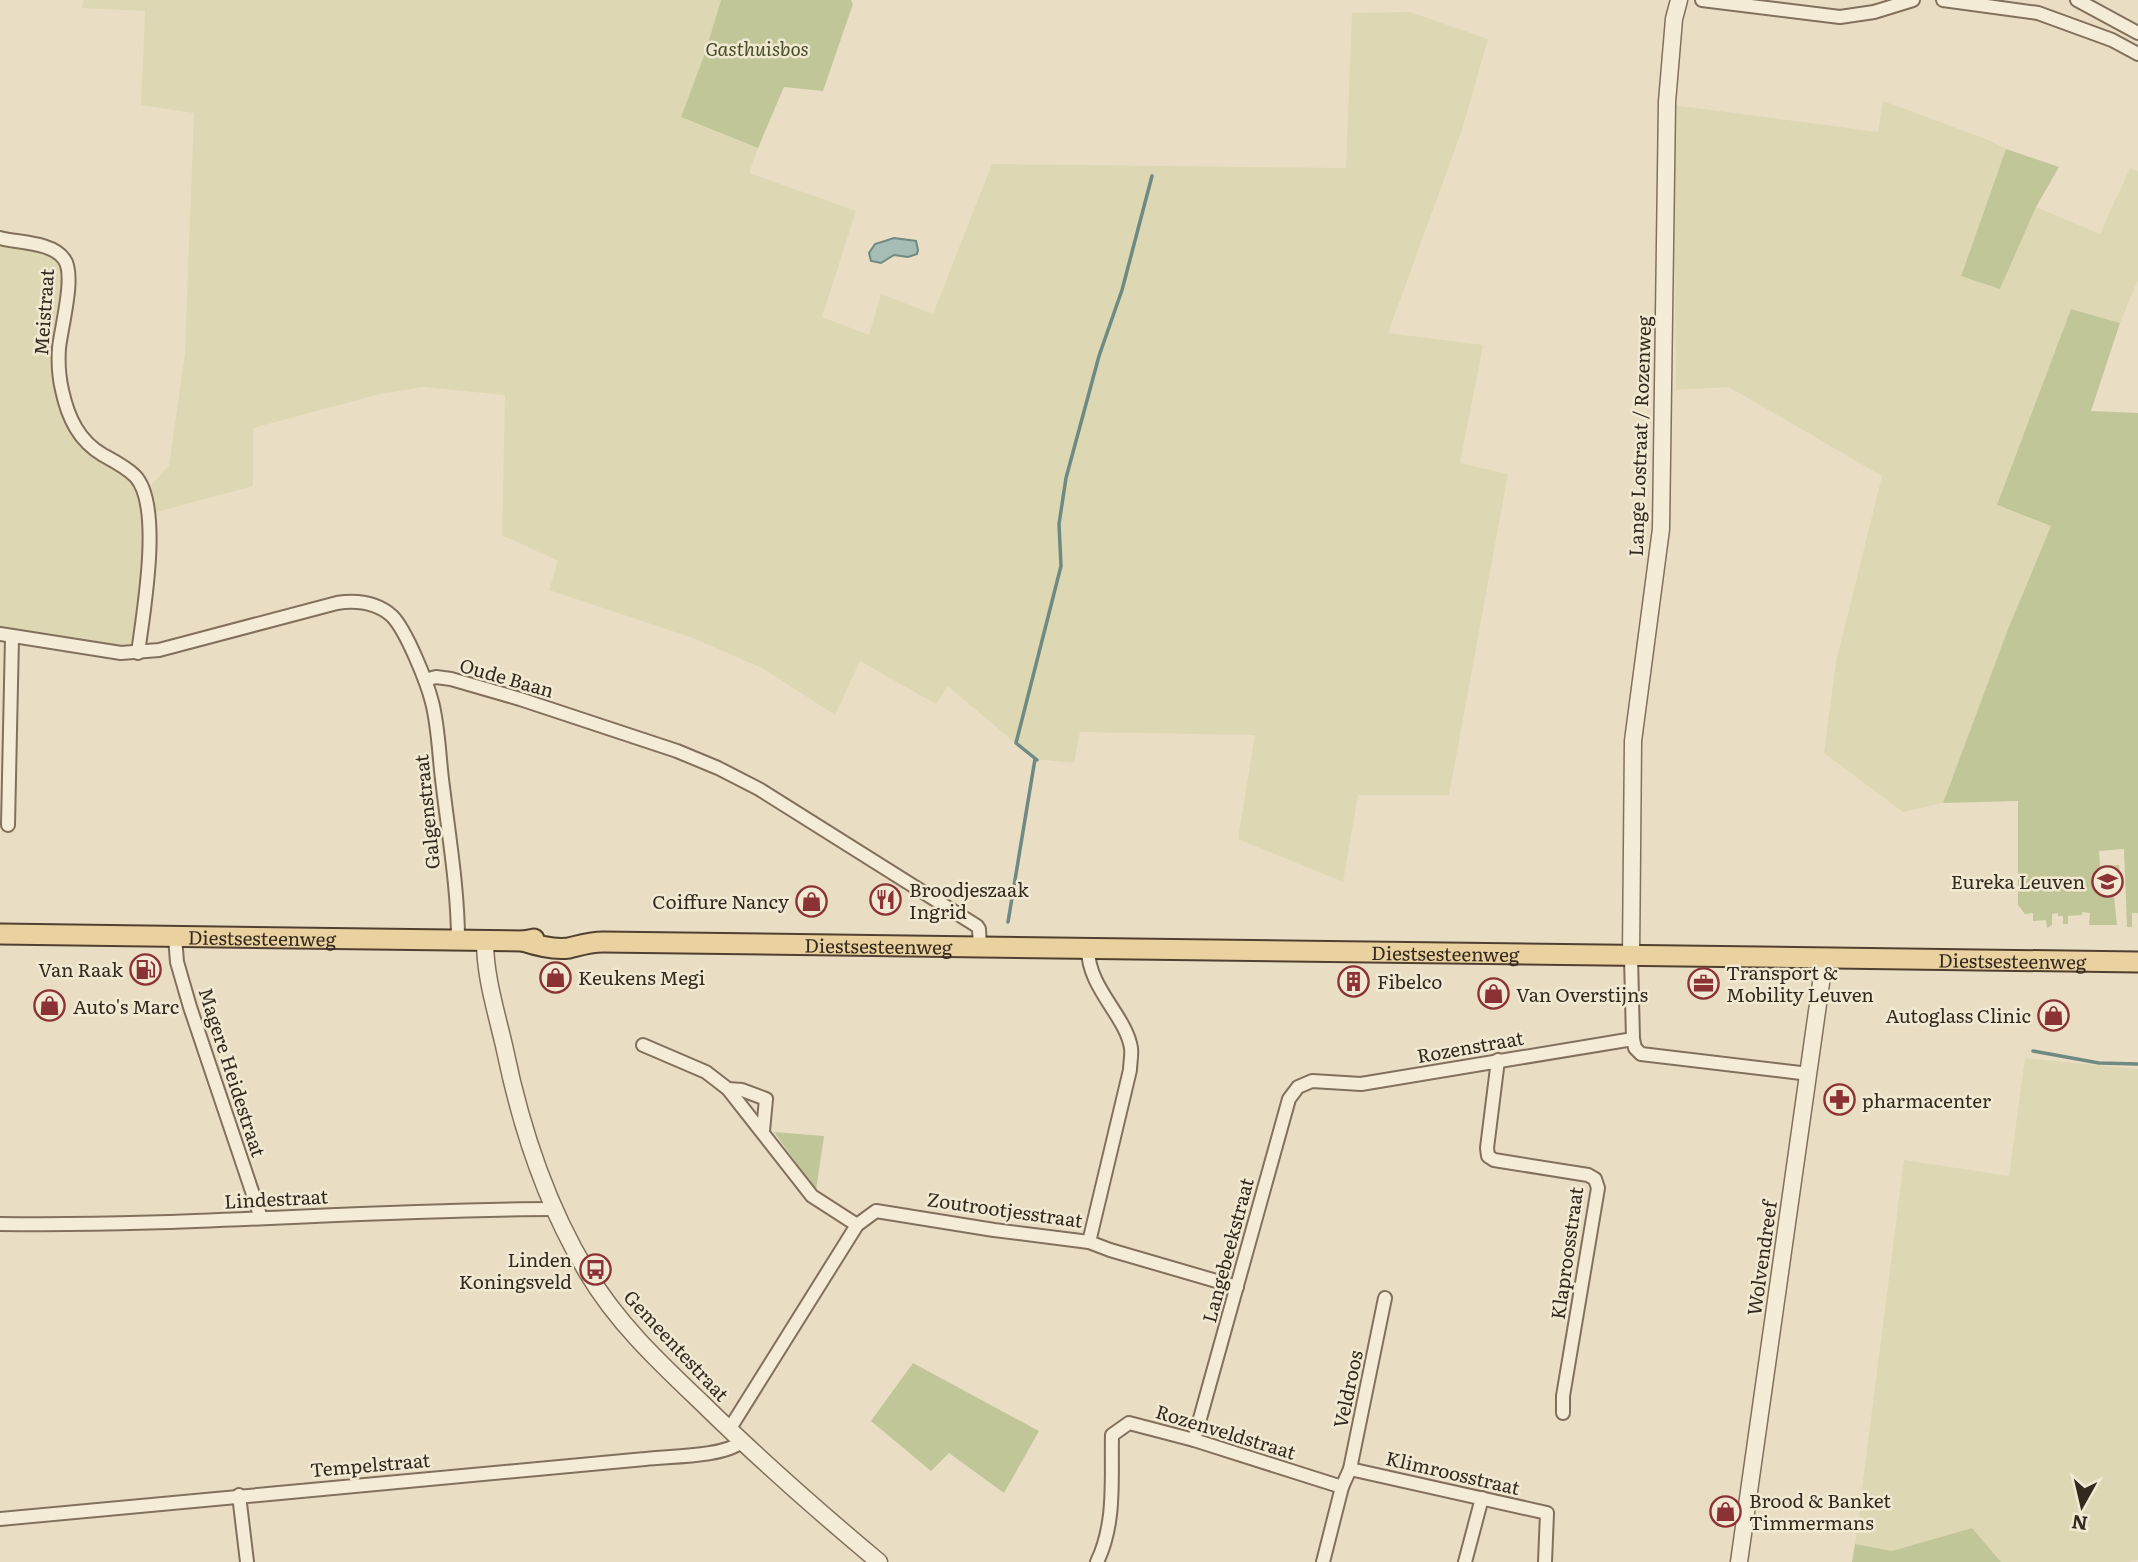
<svg xmlns="http://www.w3.org/2000/svg" width="2138" height="1562" viewBox="0 0 2138 1562" font-family="Literata,serif">
<style>
.farmland{fill:#ded7b3}
.green{fill:#c1c699}
.water{fill:#a6bdb6;stroke:#6e8a83;stroke-width:2}
.lines{fill:none;stroke-linecap:round;stroke-linejoin:round}
.stream{stroke:#6e8a83;stroke-width:3.5}
.minor-casing{stroke:#82705c;stroke-width:16}
.tertiary-casing{stroke:#82705c;stroke-width:19}
.primary-casing{stroke:#513f30;stroke-width:23}
.minor{stroke:#f5ecd7;stroke-width:12}
.tertiary{stroke:#f5ecd7;stroke-width:16}
.primary{stroke:#e9d2a0;stroke-width:19}
.labels{text-anchor:middle;dominant-baseline:central;stroke-width:5;stroke-linejoin:round;paint-order:stroke}
.park-label{font-size:19px;font-style:italic;fill:#454e28;stroke:#f2e9d3}
.street-label{font-size:19px;fill:#34291f;stroke:#f2e9d3}
.poi-label{font-size:19px;fill:#34291f;stroke:#f2e9d3;text-anchor:start}
</style>
<rect width="100%" height="100%" fill="#e9dec4"/>
<g class="farmland">
<polygon points="83,0 721,0 705,53 681,117 758,148 749,173 856,211 822,317 869,335 881,294 933,314 992,164 1346,168 1352,13 1410,12 1488,39 1462,130 1388,333 1483,345 1460,463 1508,474 1449,795 1358,795 1343,882 1238,839 1255,735 1080,732 1074,763 1034,759 948,686 936,704 860,661 835,715 764,669 693,638 549,590 558,561 502,535 505,395 423,387 376,395 253,428 253,486 153,513 150,486 169,466 185,354 194,113 141,105 145,11 82,8"/>
<polygon points="1883,101 1986,139 2006,149 1961,275 2000,289 2036,207 2100,234 2130,168 2138,171 2138,280 2120,323 2071,309 1998,506 2051,526 2008,629 1943,803 1903,812 1824,753 1836,662 1882,476 1729,387 1676,390 1673,105 1878,132"/>
<polygon points="0,243 50,254 59,262 64,273 55,355 67,421 127,475 137,488 142,504 145,551 135,645 132,647 0,627"/>
<polygon points="2025,1058 2138,1069 2138,1560 2129,1562 2001,1562 1972,1528 1892,1551 1855,1544 1904,1160 2009,1176"/>
</g>
<g class="green">
<polygon points="721,0 851,0 853,4 823,91 784,87 758,148 681,117 705,53"/>
<polygon points="2006,149 2059,167 2036,207 2000,289 1961,276"/>
<polygon points="2071,309 2120,323 2091,411 2138,413 2138,913 2132,913 2132,927 2127,927 2124,849 2099,851 2100,866 2119,865 2121,885 2113,887 2117,925 2089,925 2090,913 2082,912 2082,915 2068,916 2068,924 2063,924 2063,916 2058,916 2058,913 2052,914 2052,925 2047,928 2046,920 2033,921 2033,913 2025,914 2018,905 2018,801 1943,803 2008,629 2051,526 1997,505"/>
<polygon points="774,1132 824,1136 816,1190"/>
<polygon points="913,1363 1039,1431 1004,1493 949,1453 931,1471 871,1421"/>
<polygon points="1972,1528 2001,1562 1852,1562 1855,1544 1892,1551"/>
</g>
<polygon class="water" points="894,238 916,241 918,250 917,254 908,257 894,255 881,263 871,261 869,253 875,244"/>
<g class="lines">
<g class="stream">
<polyline points="1037,760 1016,743 1061,566 1059,524 1066,478 1099,356 1122,290 1152,176"/>
<polyline points="1008,922 1035,759"/>
<polyline points="2033,1051 2099,1063 2138,1064"/>
</g>
<defs>
<g id="minor">
<polyline points="1702,0 1840,17 1874,12 1913,0"/>
<polyline points="1943,0 2038,13 2112,40 2138,54"/>
<polyline points="2077,0 2138,33"/>
<path d="M0,238C19,243 52,242 64,259C76,274 61,328 59,348C58,362 59,377 62,390C68,418 79,441 103,455C114,461 126,467 135,476C163,505 143,614 138,653"/>
<path d="M0,634L121,653L159,650L337,603C357,600 376,602 392,616C406,630 427,682 432,702C439,729 439,759 443,787C449,837 458,890 458,940"/>
<polyline points="425,680 436,677 451,679 520,699 677,751 718,768 759,789 977,926 979,929 980,948"/>
<polyline points="8,825 12,637"/>
<polyline points="175,937 177,962 190,1007 261,1218"/>
<path d="M1088,949C1088,988 1126,1016 1131,1048C1132,1055 1130,1063 1130,1070L1089,1242"/>
<polyline points="1631,957 1633,1039"/>
<polyline points="643,1045 706,1072 728,1089 812,1196 857,1225"/>
<polyline points="1498,1060 1487,1148 1488,1156 1494,1160 1588,1175 1595,1179 1598,1188 1563,1396 1563,1413"/>
<polyline points="728,1089 742,1090 766,1099 763,1131"/>
<path d="M0,1224C185,1227 369,1209 554,1209"/>
<polyline points="731,1431 732,1425 857,1225 876,1211 994,1230 1089,1242 1110,1250 1237,1287"/>
<polyline points="1194,1440 1289,1099 1298,1087 1312,1081 1361,1084 1633,1039 1635,1048 1641,1054 1809,1074"/>
<polyline points="1350,1469 1547,1513 1545,1562"/>
<polyline points="239,1495 247,1562"/>
<path d="M0,1519L645,1459C670,1456 723,1457 741,1442"/>
<path d="M1097,1562C1116,1523 1111,1478 1112,1435L1129,1423L1194,1440L1342,1487"/>
<polyline points="1323,1562 1342,1487 1350,1469 1385,1298"/>
<polyline points="1465,1562 1482,1498"/>
</g>
<g id="tertiary">
<path d="M485,941C485,978 497,1014 505,1050C521,1128 546,1204 587,1272C617,1323 660,1363 702,1403C759,1459 818,1511 879,1562"/>
<polyline points="1631,957 1633,741 1661,529 1667,102 1674,19 1679,0"/>
<polyline points="1739,1562 1821,983 1822,959"/>
</g>
<g id="primary">
<path id="s1" d="M0,934L523,941L534,939"/>
<path id="s2" d="M523,941C538,946 553,950 569,948C581,945 590,942 603,942L2138,962"/>
</g>
</defs>
<use href="#minor" class="minor-casing"/>
<use href="#tertiary" class="tertiary-casing"/>
<use href="#primary" class="primary-casing"/>
<use href="#minor" class="minor"/>
<use href="#tertiary" class="tertiary"/>
<use href="#primary" class="primary"/>
</g>
<defs>
<symbol id="school-ring" viewBox="-11 -11 22 22"><circle r="9.5" fill="#f2e9d3" stroke="#8c3234" stroke-width="1.5"/><path d="M0-5L7-2L0 1L-7-2ZM-4 1L0 2.5L4 1V4Q0 6-4 4Z" fill="#8c3234"/></symbol>
<symbol id="restaurant-ring" viewBox="-11 -11 22 22"><circle r="9.5" fill="#f2e9d3" stroke="#8c3234" stroke-width="1.5"/><path d="M-5-6h1v4h1v-4h1v4h1v-4h1v5L-1.5 .5V6h-2V.5L-5-1ZM5-6V6H3V1.5H1.5Q1.5-4 5-6Z" fill="#8c3234"/></symbol>
<symbol id="shop-ring" viewBox="-11 -11 22 22"><circle r="9.5" fill="#f2e9d3" stroke="#8c3234" stroke-width="1.5"/><path d="M-5-2.5h2.3a2.7 3.5 0 0 1 5.4 0H5L5.5 6h-11ZM-1.5-2.5h3a1.5 2.3 0 0 0-3 0Z" fill="#8c3234"/></symbol>
<symbol id="fuel-ring" viewBox="-11 -11 22 22"><circle r="9.5" fill="#f2e9d3" stroke="#8c3234" stroke-width="1.5"/><path d="M-5.5-6h7V0h2V4h1.3V-2.5L3-4.5l.8-.8L6-3V5H2.5V1h-1V6h-7ZM-4.2-4.7v3.2H.2V-4.7Z" fill="#8c3234"/></symbol>
<symbol id="building-ring" viewBox="-11 -11 22 22"><circle r="9.5" fill="#f2e9d3" stroke="#8c3234" stroke-width="1.5"/><path d="M-4-6H4V6H1V3H-1V6H-4ZM-2.5-4.3h1.7v1.8h-1.7ZM.8-4.3h1.7v1.8H.8ZM-2.5-1h1.7V.8h-1.7ZM.8-1h1.7V.8H.8Z" fill="#8c3234"/></symbol>
<symbol id="office-ring" viewBox="-11 -11 22 22"><circle r="9.5" fill="#f2e9d3" stroke="#8c3234" stroke-width="1.5"/><path d="M-6-3h4V-5.5h4V-3h4V5H-6ZM-1-4.5V-3h2v-1.5ZM-6 0V1H6V0Z" fill="#8c3234"/></symbol>
<symbol id="pharmacy-ring" viewBox="-11 -11 22 22"><circle r="9.5" fill="#f2e9d3" stroke="#8c3234" stroke-width="1.5"/><path d="M-2-6h4v4h4v4h-4v4h-4v-4h-4v-4h4Z" fill="#8c3234"/></symbol>
<symbol id="bus-ring" viewBox="-11 -11 22 22"><circle r="9.5" fill="#f2e9d3" stroke="#8c3234" stroke-width="1.5"/><path d="M-5-6H5V4H4V6H2V4H-2V6H-4V4H-5ZM-3.5-4V0h7V-4ZM-3.5 1.2v1.5H-2V1.2ZM2 1.2v1.5H3.5V1.2Z" fill="#8c3234"/></symbol>
</defs>
<g fill-rule="evenodd">
<use href="#school-ring" x="2090" y="864" width="35" height="35"/>
<use href="#restaurant-ring" x="868" y="882" width="35" height="35"/>
<use href="#shop-ring" x="794" y="884" width="35" height="35"/>
<use href="#fuel-ring" x="128" y="952" width="35" height="35"/>
<use href="#shop-ring" x="538" y="960" width="35" height="35"/>
<use href="#building-ring" x="1336" y="964" width="35" height="35"/>
<use href="#office-ring" x="1686" y="966" width="35" height="35"/>
<use href="#shop-ring" x="1476" y="976" width="35" height="35"/>
<use href="#shop-ring" x="32" y="988" width="35" height="35"/>
<use href="#shop-ring" x="2036" y="998" width="35" height="35"/>
<use href="#pharmacy-ring" x="1822" y="1082" width="35" height="35"/>
<use href="#bus-ring" x="578" y="1252" width="35" height="35"/>
<use href="#shop-ring" x="1708" y="1494" width="35" height="35"/>
</g>
<g class="labels">
<g class="park-label">
<text x="757" y="48">Gasthuisbos</text>
</g>
<g class="street-label">
<text transform="translate(43 312) rotate(-86)">Meistraat</text>
<text transform="translate(1639 436) rotate(-88)">Lange Lostraat / Rozenweg</text>
<text transform="translate(507 677) rotate(16)">Oude Baan</text>
<text transform="translate(426 812) rotate(-96)">Galgenstraat</text>
<text stroke="none"><textPath href="#s1" startOffset="262">Diestsesteenweg</textPath></text>
<text stroke="none"><textPath href="#s2" startOffset="357">Diestsesteenweg</textPath></text>
<text stroke="none"><textPath href="#s2" startOffset="924">Diestsesteenweg</textPath></text>
<text stroke="none"><textPath href="#s2" startOffset="1491">Diestsesteenweg</textPath></text>
<text transform="translate(1470 1046) rotate(-10)">Rozenstraat</text>
<text transform="translate(233 1072) rotate(72)">Magere Heidestraat</text>
<text transform="translate(276 1198) rotate(-3)">Lindestraat</text>
<text transform="translate(1005 1209) rotate(8)">Zoutrootjesstraat</text>
<text transform="translate(1227 1250) rotate(-75)">Langebeekstraat</text>
<text transform="translate(1566 1253) rotate(-82)">Klaproosstraat</text>
<text transform="translate(1761 1258) rotate(-82)">Wolvendreef</text>
<text transform="translate(677 1345) rotate(47)">Gemeentestraat</text>
<text transform="translate(1347 1389) rotate(-78)">Veldroos</text>
<text transform="translate(1226 1431) rotate(17)">Rozenveldstraat</text>
<text transform="translate(370 1464) rotate(-5)">Tempelstraat</text>
<text transform="translate(1453 1472) rotate(13)">Klimroosstraat</text>
</g>
<g class="poi-label">
<text x="2085" y="881" text-anchor="end">Eureka Leuven</text>
<text x="909" y="889">Broodjeszaak<tspan x="909" dy="22">Ingrid</tspan></text>
<text x="789" y="901" text-anchor="end">Coiffure Nancy</text>
<text x="123" y="969" text-anchor="end">Van Raak</text>
<text x="1726" y="972">Transport &amp;<tspan x="1726" dy="22">Mobility Leuven</tspan></text>
<text x="578" y="977">Keukens Megi</text>
<text x="1377" y="981">Fibelco</text>
<text x="1516" y="994">Van Overstijns</text>
<text x="73" y="1006">Auto's Marc</text>
<text x="2031" y="1015" text-anchor="end">Autoglass Clinic</text>
<text x="1862" y="1100">pharmacenter</text>
<text x="572" y="1259" text-anchor="end">Linden<tspan x="572" dy="22">Koningsveld</tspan></text>
<text x="1749" y="1500">Brood &amp; Banket<tspan x="1749" dy="22">Timmermans</tspan></text>
</g>
</g>
<g transform="translate(2082 1506) rotate(188)" stroke="#f2e9d3" stroke-width="5" paint-order="stroke">
<path d="M0-5L12 26L0 18L-12 26Z" fill="#34291f"/>
<text y="-10" font-size="19" font-weight="bold" text-anchor="middle" fill="#34291f">N</text>
</g>
</svg>
